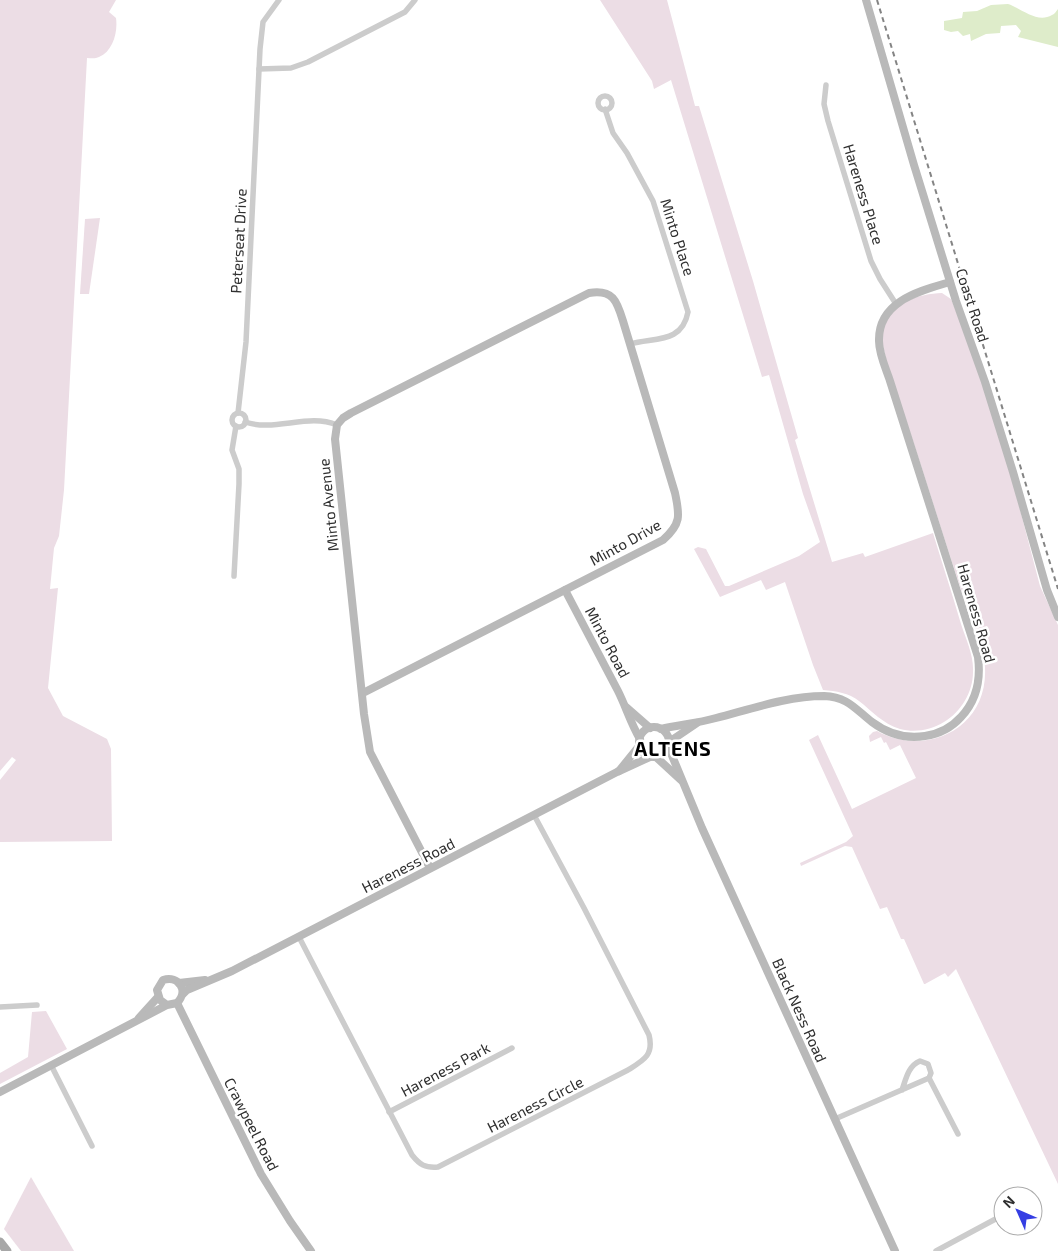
<svg xmlns="http://www.w3.org/2000/svg" width="1058" height="1251" viewBox="0 0 1058 1251" font-family="'Exo 2',sans-serif">
<style>
.green{fill:#ecdde5}
.water{fill:#deecca}
.lines{fill:none;stroke-linecap:round;stroke-linejoin:round}
.street{stroke:#ccc;stroke-width:5.5}
.secondary{stroke:#b9b9b9;stroke-width:8}
.primary{stroke:#a7a7a7;stroke-width:9}
.rail{stroke:#848484;stroke-width:2;stroke-dasharray:5 4;stroke-linecap:butt}
.labels{text-anchor:middle;dominant-baseline:central;stroke-width:5;stroke-linejoin:round;paint-order:stroke}
.street-label{font-size:15px;fill:#2f2f2f;stroke:#fff}
.district-label{font-size:20px;font-weight:bold;letter-spacing:1px;fill:#000;stroke:#fff}
</style>
<rect width="100%" height="100%" fill="#fff"/>
<g class="green">
<path d="M0,0H116L109,12L116,18C118,32 113,51 99,57C95,59 91,58 87,58L64,490L59,536L54,548L50,589L58,588L48,688L63,716L107,739L111,749L112,841L0,842V780L16,760L12,757L0,771Z"/>
<path d="M600,0H667L695,106H699L753,281L798,438L795,440L832,562L863,553L865,557L933,533C942,563 952,593 961,624C966,639 974,656 973,672C973,692 961,712 944,722C931,730 915,733 900,729C883,724 872,711 859,701C849,693 836,691 823,690L813,665L785,582L766,590L761,580L720,597L694,549L698,547L706,549L725,586H729L799,556L820,542L803,494L769,375L762,377L671,80L654,89L652,81Z"/>
<polygon points="100,218 89,294 80,294 85,219"/>
<path d="M942,293L951,299L971,348L1007,460L1040,586L1058,625V1184L956,969L948,977L945,973L925,984H924L904,939H901L887,907L880,909L852,847L845,846L801,866L800,863L846,842L853,836L809,740L818,735L852,809L916,778L900,745L890,750L886,742L884,743L881,737L870,742L869,736L873,732L877,731C927,758 988,728 985,668C985,661 983,653 981,646C956,579 936,511 914,444C904,412 890,379 883,346C882,340 883,333 884,327C891,302 919,294 942,293Z"/>
<polygon points="46,1011 67,1049 0,1084 0,1073 28,1057 32,1012"/>
<polygon points="31,1177 74,1251 21,1251 4,1229"/>
</g>
<path class="water" d="M1008,4C1021,8 1037,24 1052,15C1055,14 1056,11 1058,9V47L1018,37L1021,31L1016,25L1001,26L1000,33L986,34L971,41L970,34L963,36L958,31L951,32L944,30V21L962,18L963,12L977,11L991,5Z"/>
<g class="lines">
<g class="street">
<polyline points="259,69 291,68 308,62 405,12 415,0"/>
<polyline points="826,85 824,104 828,121 871,261 880,279 896,304"/>
<circle cx="605" cy="103" r="7"/>
<path d="M605,109L613,133L627,153L653,201L688,312C682,344 654,337 630,344"/>
<polyline points="238,413 246,342 260,49 263,22 279,0"/>
<circle cx="239" cy="420" r="7"/>
<path d="M245,422C275,432 308,413 337,425"/>
<polyline points="234,576 239,484 239,469 232,450 236,426"/>
<path d="M299,937L412,1155C420,1165 425,1168 438,1167L628,1070C644,1060 654,1055 649,1035L584,908L534,815"/>
<polyline points="0,1007 37,1005"/>
<polyline points="51,1065 92,1146"/>
<polyline points="929,1078 958,1134"/>
<polyline points="389,1112 512,1048"/>
<path d="M835,1119L929,1078L931,1073L928,1064L920,1061C908,1066 906,1079 902,1090"/>
<polyline points="1033,1200 1034,1200"/>
<polyline points="936,1251 1003,1215"/>
</g>
<g class="secondary">
<polyline points="866,0 914,165 956,301 985,382 1013,472 1047,590 1058,617"/>
<path d="M565,590L618,691C626,707 631,724 640,739"/>
<path d="M363,693L663,540C681,524 680,516 675,493L623,321C617,301 613,289 589,293L351,413L343,418L337,425L335,439L364,714L370,752L430,868"/>
<polyline points="626,707 650,728"/>
<circle cx="654" cy="742" r="15"/>
<path d="M661,729C679,725 698,723 716,718C751,709 788,696 824,696C848,697 855,709 872,722C888,734 906,739 925,736C939,734 952,727 961,717C977,700 981,680 978,657L890,381C886,369 879,354 879,341C878,301 920,291 950,282"/>
<polyline points="669,742 697,723"/>
<polyline points="668,746 702,828 895,1251"/>
<polyline points="656,757 681,780"/>
<polyline points="619,771 640,745"/>
<polyline points="179,983 205,980"/>
<polyline points="183,994 187,990 232,971 617,772 652,756"/>
<polyline points="177,1003 261,1174 290,1221 311,1251"/>
<polyline points="139,1018 158,997"/>
<path d="M0,1092L167,1005L177,1003C189,991 179,975 163,980L157,990L160,1000L167,1005"/>
</g>
<polyline class="primary" points="0,1242 7,1251"/>
<polyline class="rail" points="877,0 1058,589"/>
</g>
<g class="labels">
<g class="street-label">
<text transform="translate(864 194) rotate(73)">Hareness Place</text>
<text transform="translate(678 237) rotate(72)">Minto Place</text>
<text transform="translate(238 241) rotate(-87)">Peterseat Drive</text>
<text transform="translate(973 305) rotate(72)">Coast Road</text>
<text transform="translate(328 505) rotate(-96)">Minto Avenue</text>
<text transform="translate(625 542) rotate(-29)">Minto Drive</text>
<text transform="translate(977 613) rotate(74)">Hareness Road</text>
<text transform="translate(608 642) rotate(62)">Minto Road</text>
<text transform="translate(408 865) rotate(-27)">Hareness Road</text>
<text transform="translate(800 1010) rotate(66)">Black Ness Road</text>
<text transform="translate(445 1069) rotate(-28)">Hareness Park</text>
<text transform="translate(535 1104) rotate(-27)">Hareness Circle</text>
<text transform="translate(252 1124) rotate(63)">Crawpeel Road</text>
</g>
<g class="district-label">
<text x="673" y="748">ALTENS</text>
</g>
</g>
<g transform="translate(1018 1211) rotate(315)"><circle r="24" fill="#ffffff" stroke="#acacac"/>
<path d="M0-4L9 19L0 12L-9 19Z" fill="#353ee3"/>
<text y="-8" font-size="14" font-weight="bold" text-anchor="middle" fill="#2f2f2f">N</text>
</g>
</svg>
